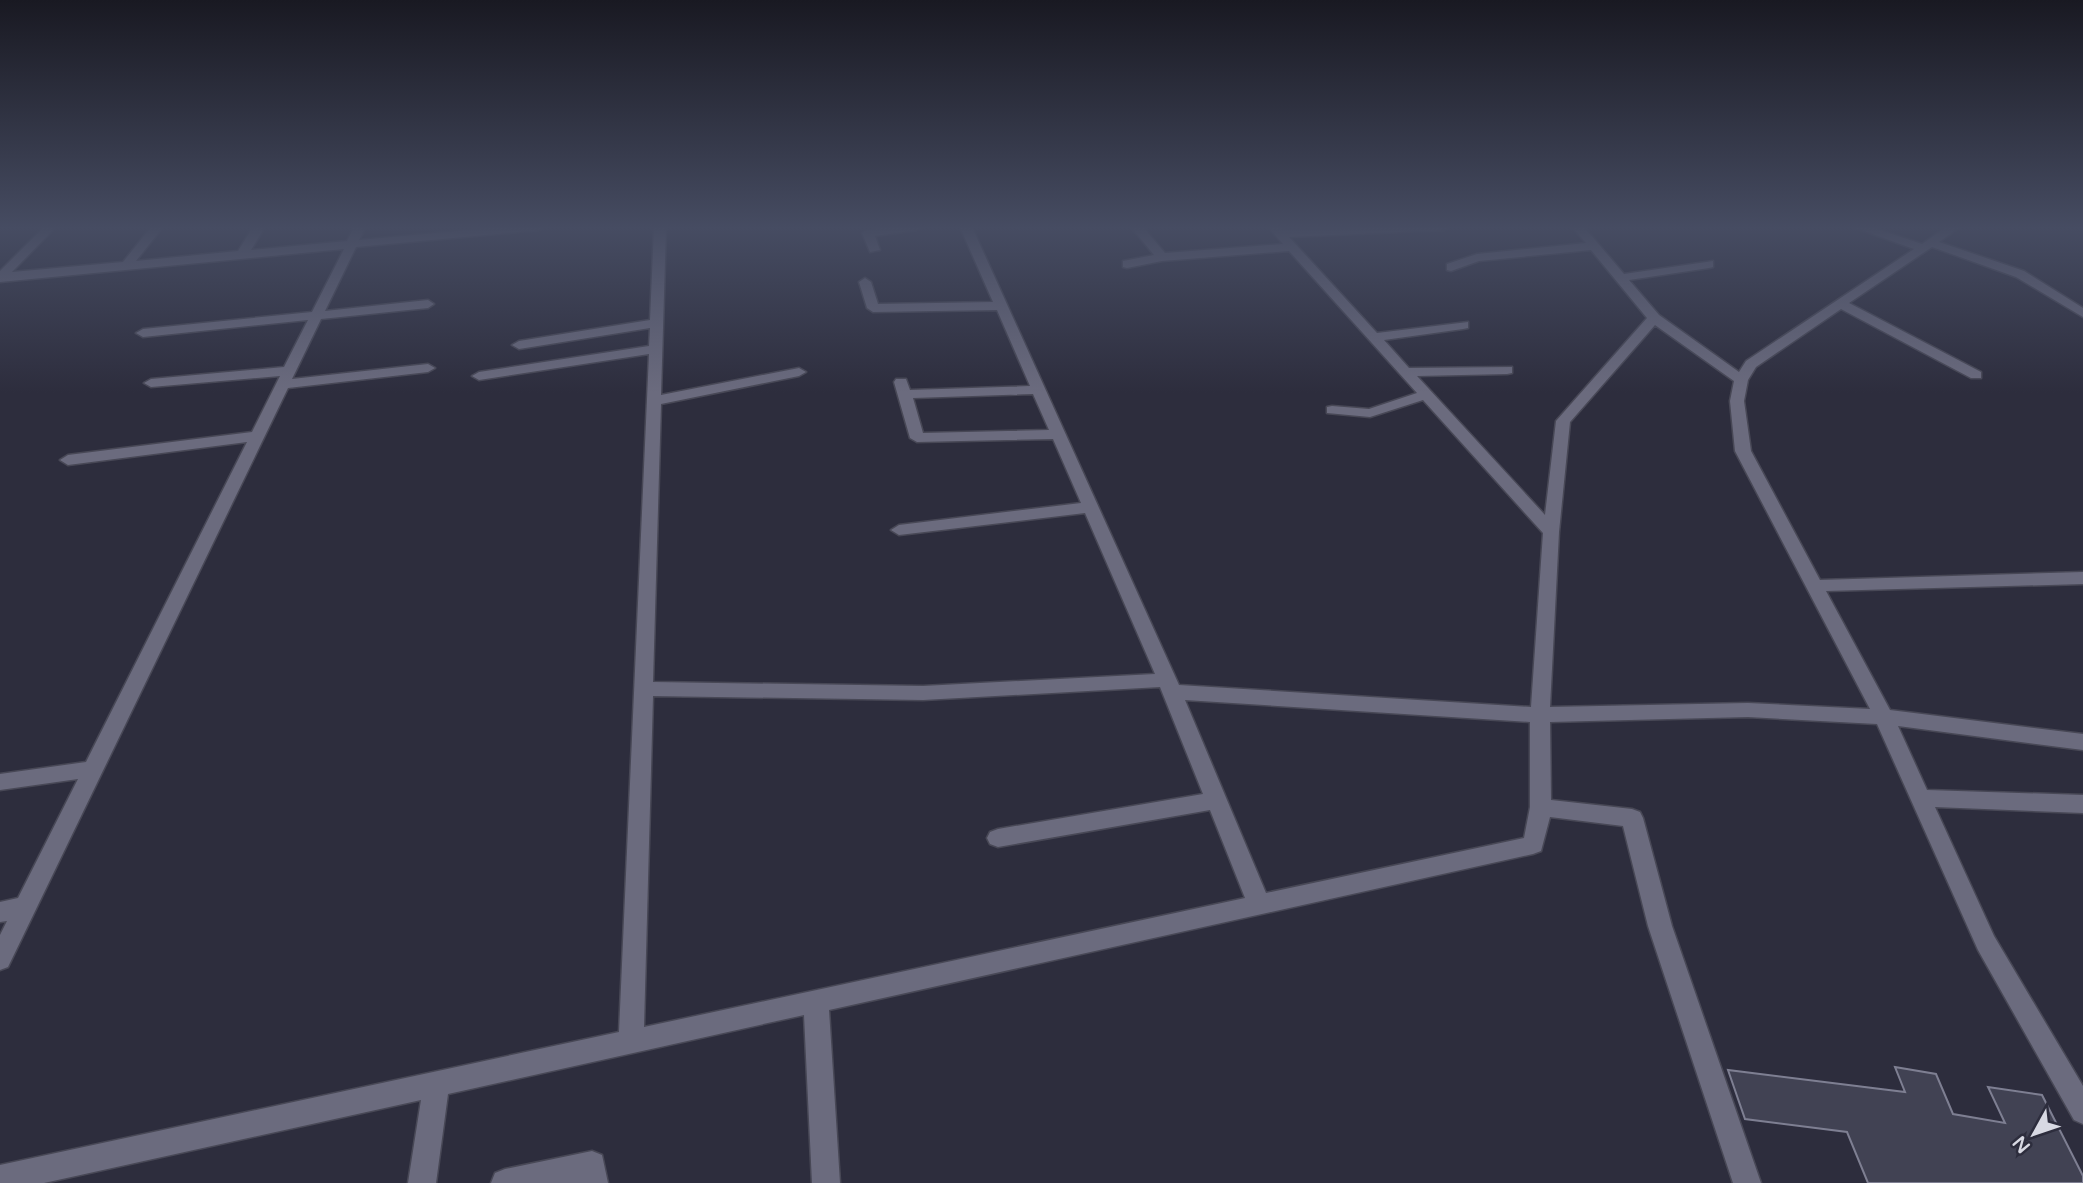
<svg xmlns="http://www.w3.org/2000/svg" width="2083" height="1183" viewBox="0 0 2083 1183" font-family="'Varela Round',sans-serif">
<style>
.building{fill:#414253;stroke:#7e7f92;stroke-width:2}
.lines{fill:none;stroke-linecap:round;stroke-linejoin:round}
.minor-casing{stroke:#484856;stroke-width:3}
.minor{fill:#6b6b7e;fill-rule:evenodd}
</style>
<rect width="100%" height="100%" fill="#2d2d3d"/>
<polygon class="building" points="1895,1067 1936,1074 1953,1114 2005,1123 1988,1087 2042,1095 2083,1176 2083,1183 1868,1183 1847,1132 1745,1119 1728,1070 1905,1092"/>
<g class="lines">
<defs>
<g id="minor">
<polygon points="44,227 56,227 12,272 123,262 151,227 163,227 136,261 238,251 253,227 265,227 251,250 347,241 354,227 366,227 359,240 501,227 545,227 539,230 356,247 325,311 428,300 434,304 428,308 321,319 292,379 428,364 435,368 428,372 288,388 8,967 0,970 0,935 7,921 0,922 0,902 18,898 78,779 0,790 0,774 86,762 247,442 68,465 60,460 68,455 252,432 280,376 151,387 144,383 151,379 284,367 308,320 143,337 136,333 143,329 312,312 344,249 0,282 0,271"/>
<path d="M654,227H666L661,395L799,368L806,372L799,376L661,404L653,682L923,686L1155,674L1085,513L899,535L891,530L899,525L1081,503L1053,439L917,442L910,438L894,382L896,379H906L910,390L1030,386L997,310L873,312L867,308L859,282L865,278L871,282L878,304L993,302L960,227H972L1179,685L1531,707L1543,533L1423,400L1370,417L1327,413V407L1332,406L1369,409L1417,393L1289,251L1162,261L1127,268L1123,267V261L1154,255L1131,227H1143L1165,253L1283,244L1268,227H1280L1283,230L1450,227L1444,230L1289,237L1377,333L1468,322V328L1463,329L1384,340L1409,368L1512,367V373L1507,374L1417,376L1545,515L1556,421L1647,318L1591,250L1479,261L1451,271L1447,270V264L1477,254L1586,243L1572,227H1584L1624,274L1713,261V267L1709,268L1629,280L1659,315L1739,372L1746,361L1914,249L1853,227H1871L1922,244L1946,227H1960L1939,242L2024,271L2083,308V317L2016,277L1932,247L1849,303L1981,372V378H1971L1841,309L1756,367L1748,380L1744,401L1751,451L1820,580L2083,572V584L1826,591L1890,710L2083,734V750L1898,726L1927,790L2083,795V813L1935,807L1994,936L2083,1086V1124L2074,1120L1978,950L1877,724L1748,717L1550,722L1551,800L1632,809L1640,812L1643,818L1672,926L1761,1183H1733L1648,926L1623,826L1550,817L1541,851L1533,854L829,1010L840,1183H812L804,1015L448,1094L436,1183H408L421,1100L44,1183H0V1165L619,1032L649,354L479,380L472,376L479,372L649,346L650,328L519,349L512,345L519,341L650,320ZM1655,325L1734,381L1730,401L1735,451L1870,709L1748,703L1550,707L1559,532L1570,422ZM1033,394L1049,430L923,433L913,398ZM1160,687L1203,794L998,829L990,832L987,838L990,844L998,847L1210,810L1245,898L644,1027L653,696L923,700ZM1185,700L1530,722V807L1524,838L1266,893Z"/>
<polygon points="888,227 923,227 917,230 875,236 880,250 870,252 862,233 864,231"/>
<polygon points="592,1151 602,1155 608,1183 491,1183 495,1173 505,1169"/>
</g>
</defs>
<use href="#minor" class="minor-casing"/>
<use href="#minor" class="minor"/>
</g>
<linearGradient id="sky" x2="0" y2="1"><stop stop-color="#191922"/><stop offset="0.58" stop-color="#464c62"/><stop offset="1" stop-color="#464c62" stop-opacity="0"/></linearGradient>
<rect width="2083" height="393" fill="url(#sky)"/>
<g transform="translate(2034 1134) rotate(230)" stroke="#2d2d3d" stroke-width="5" paint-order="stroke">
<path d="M0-5L12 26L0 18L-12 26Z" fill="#d8d9e3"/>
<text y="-10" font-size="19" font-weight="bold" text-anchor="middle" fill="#d8d9e3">N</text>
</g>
</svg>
